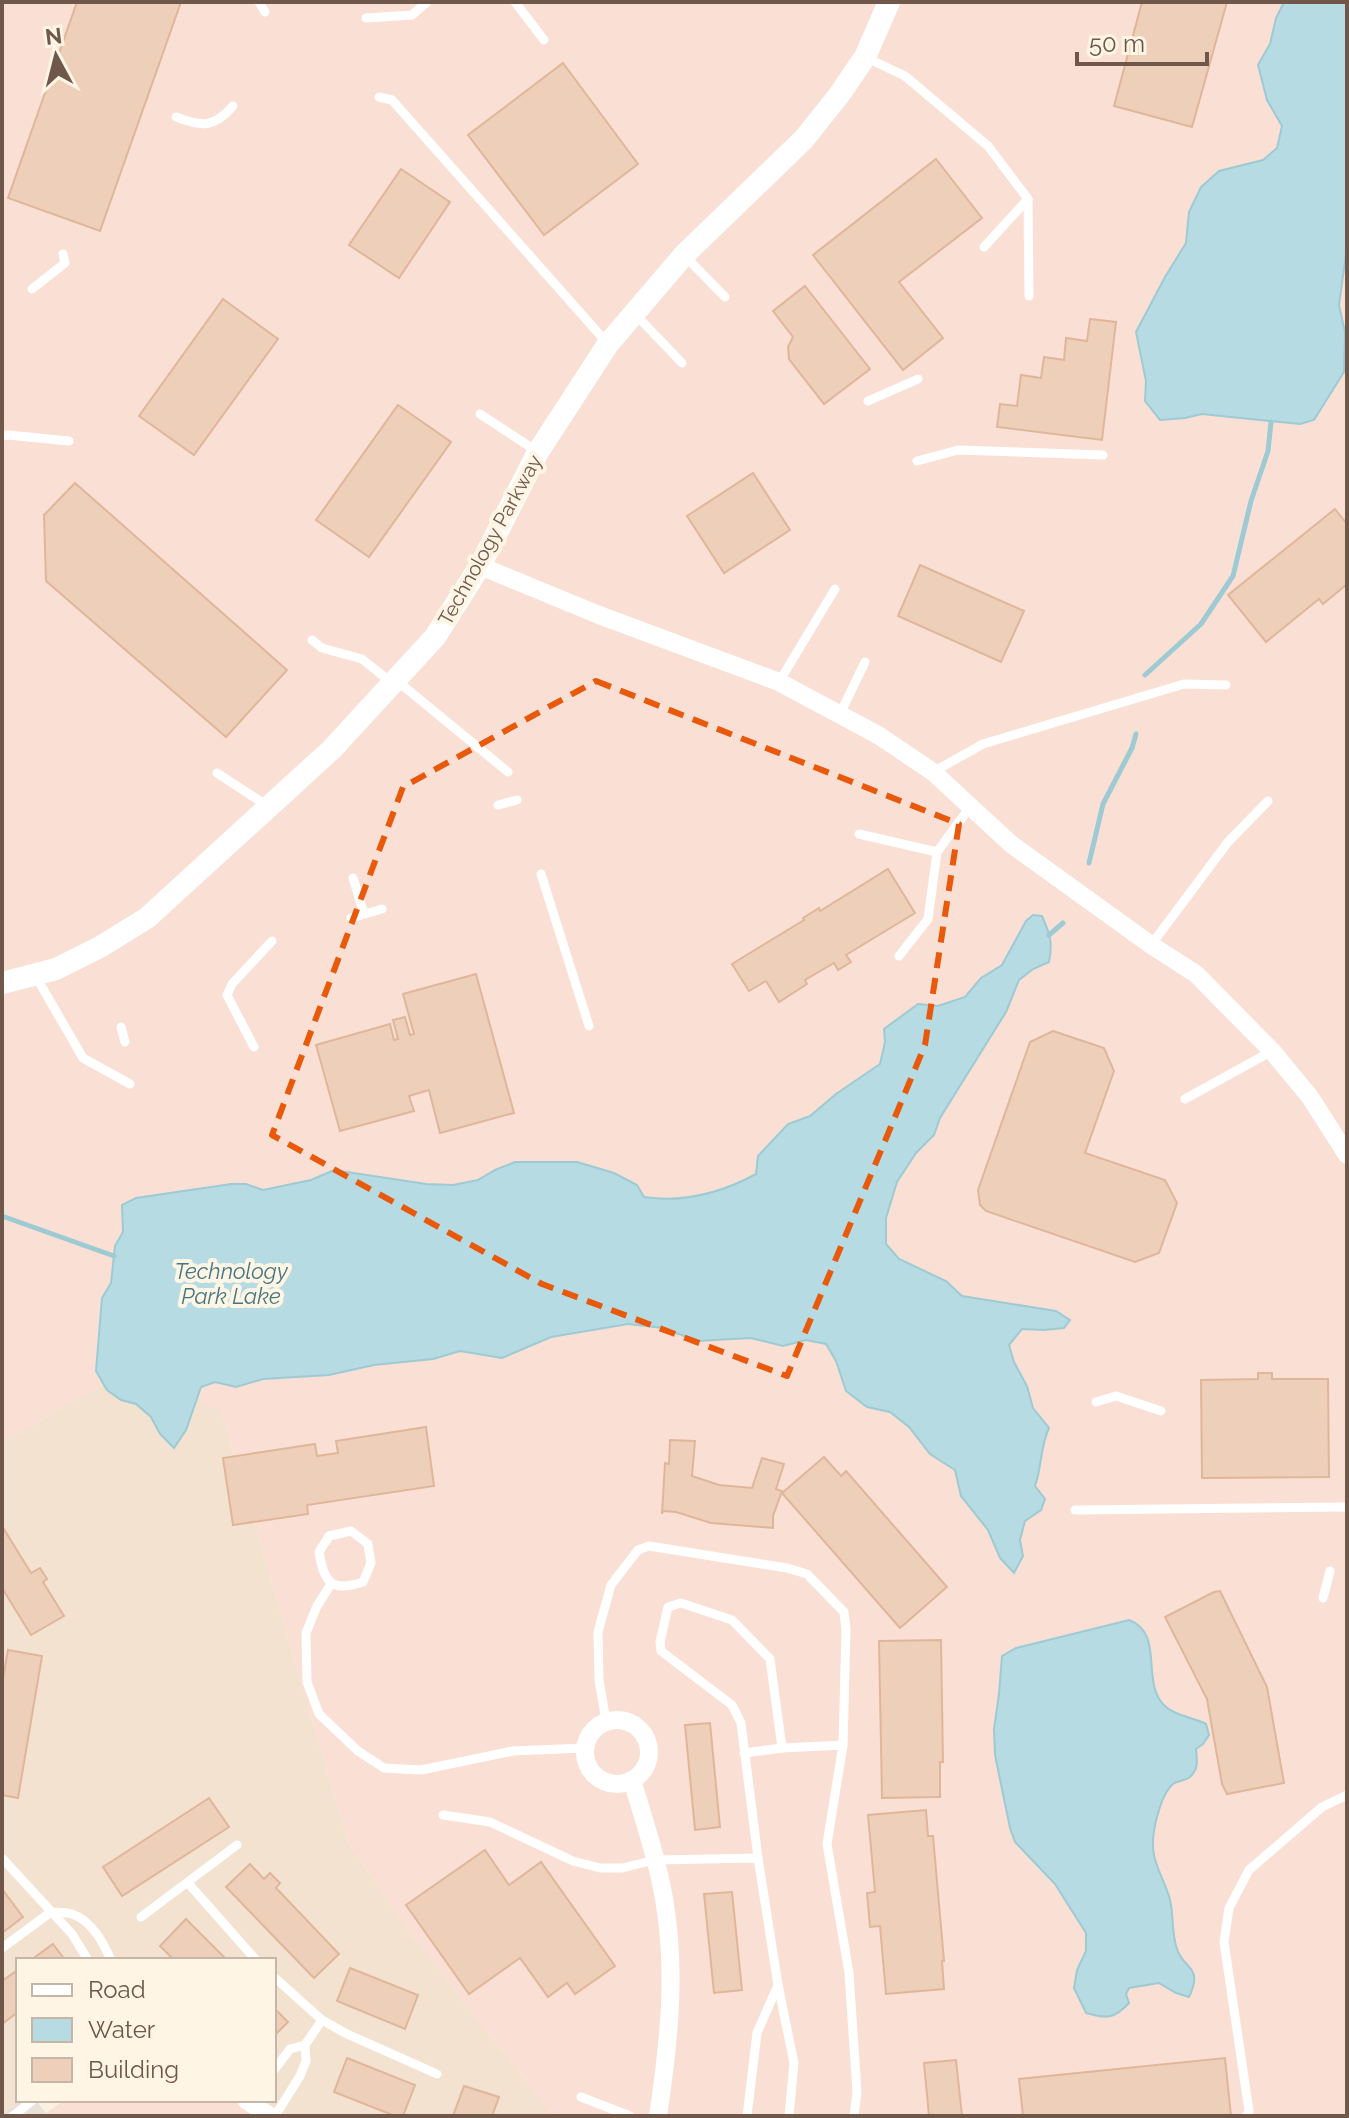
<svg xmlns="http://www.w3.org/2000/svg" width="1349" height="2118" viewBox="0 0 1349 2118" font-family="Raleway,sans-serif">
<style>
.residential{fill:#f2e2cf}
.commercial{fill:#fae0d4}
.industrial{fill:#e9e2db}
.water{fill:#b6dbe2;stroke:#9dcad3;stroke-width:2}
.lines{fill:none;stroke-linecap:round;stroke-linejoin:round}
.stream{stroke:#9dcad3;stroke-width:5}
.building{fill:#eecfb9;stroke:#e0b69a;stroke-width:2}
.service{stroke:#fff;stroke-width:9}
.minor{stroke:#fff;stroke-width:18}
.tertiary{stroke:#fff;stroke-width:22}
.marked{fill:none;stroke:#e8590c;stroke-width:6;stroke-dasharray:16 10;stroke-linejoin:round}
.labels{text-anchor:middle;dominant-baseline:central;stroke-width:8;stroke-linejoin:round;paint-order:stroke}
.street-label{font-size:20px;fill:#6f5749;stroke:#fef5e5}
.water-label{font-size:22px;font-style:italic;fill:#447782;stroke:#fef5e5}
</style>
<rect width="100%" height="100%" fill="#faf1e0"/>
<polygon class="residential" points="145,1360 220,1407 348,1842 409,1932 554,2116 273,2116 251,2100 274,2100 274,1960 18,1960 18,2100 21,2100 2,2114 2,1443"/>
<g class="commercial">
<polygon points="2,2 1347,2 1347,2115 1345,2116 554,2116 409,1932 348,1842 220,1407 209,1409 145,1360 2,1443"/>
<polygon points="64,2100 251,2100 273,2116 48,2116 46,2113"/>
</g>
<polygon class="industrial" points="21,2100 36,2100 48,2116 2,2116 2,2114"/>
<g class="water">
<polygon points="1284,2 1347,2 1347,247 1339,305 1345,332 1344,372 1314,420 1300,424 1202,414 1185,418 1160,420 1145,401 1146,381 1136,332 1165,277 1186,243 1189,212 1201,187 1219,171 1263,160 1277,148 1282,126 1267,100 1258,65 1270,44 1276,18"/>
<path d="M1033,915L1042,916C1050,934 1053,943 1049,962L1033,969L1019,980L1006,1012L940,1118L934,1135L916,1153L897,1182L886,1218V1244L899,1259L946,1281L962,1296L1056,1311L1070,1320L1064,1328L1044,1330L1022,1329L1009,1345L1014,1362L1027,1386L1033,1408L1049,1428C1040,1447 1042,1467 1035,1486L1045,1499L1041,1510L1025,1521L1020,1540L1023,1556L1014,1573L1000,1558L988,1530L961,1496L955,1470L930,1454L909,1427L890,1412L867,1407L846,1391L836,1361L826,1344L806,1340L783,1346L751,1338L697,1341L663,1328L628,1324L551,1337L502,1358L460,1351L433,1359L374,1365L329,1375L263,1379L236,1387L215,1382L201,1387L186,1430L174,1448L160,1434L151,1417L136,1404L121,1400L107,1390L96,1371L102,1298L111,1283L115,1246L123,1232L122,1205L136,1198L231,1184H246L263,1190L311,1180L334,1170L426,1184L453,1185L478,1180L495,1170L515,1162H577L614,1173L637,1185L644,1197C684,1203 721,1193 756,1174L758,1156L788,1124L810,1116L836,1094L880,1064L885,1042L884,1029L918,1004L938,1006L965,997L981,978L1002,965L1026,921Z"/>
<path d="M1129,1620C1166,1634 1139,1684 1166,1707C1178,1717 1193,1717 1206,1724L1209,1735L1203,1744L1196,1749C1197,1759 1199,1769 1190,1777C1185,1781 1177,1781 1173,1784C1160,1795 1152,1832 1153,1848C1154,1867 1166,1882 1170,1900C1174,1916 1171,1932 1177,1949C1183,1969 1204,1966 1189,1997L1176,1993L1159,1983L1129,1988L1126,1994L1129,2003C1114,2019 1107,2019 1086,2013L1074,1988L1077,1970L1086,1951V1933L1055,1884L1015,1842L1010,1828L995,1755L994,1729L999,1694L1002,1656L1016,1648Z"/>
</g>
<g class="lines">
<g class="stream">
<polyline points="1145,675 1201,624 1233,576 1251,501 1268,451 1271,422"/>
<polyline points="1089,863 1103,804 1132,748 1136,734"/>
<polyline points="1049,935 1063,923"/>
<polyline points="2,1216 114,1256"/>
</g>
</g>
<g class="building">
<polygon points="77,2 181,2 100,231 8,198"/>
<polygon points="1142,2 1227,2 1192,127 1114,106"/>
<polygon points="563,63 638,164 544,235 468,135"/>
<polygon points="936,159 982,218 899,282 943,338 903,370 813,255"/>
<polygon points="401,169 450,202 399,278 349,245"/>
<polygon points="805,286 870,369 824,404 789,359 788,347 793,337 773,311"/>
<polygon points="223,299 278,339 194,455 139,416"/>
<polygon points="1090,319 1116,322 1102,440 997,427 1000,404 1017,406 1021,375 1041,378 1044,357 1064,360 1066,338 1087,341"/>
<polygon points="398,405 451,442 369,557 316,520"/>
<polygon points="753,473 790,530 724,573 687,516"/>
<polygon points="75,483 287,670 226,737 46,581 44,515"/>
<polygon points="1335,509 1347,524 1347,584 1323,604 1319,599 1266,642 1228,595"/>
<polygon points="920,565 1024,611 1001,662 898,616"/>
<polygon points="888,869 915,913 846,955 851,962 838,970 834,963 805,980 807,984 779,1002 766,981 749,991 732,964 804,920 803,918 819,908 820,911"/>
<polygon points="476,974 514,1113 440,1133 429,1090 409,1096 414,1111 340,1131 316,1045 390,1024 394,1040 398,1039 393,1020 405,1017 410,1035 414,1034 403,994"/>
<polygon points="1053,1031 1104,1048 1114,1071 1085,1153 1165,1180 1177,1203 1159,1253 1135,1262 986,1211 980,1205 978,1190 1030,1042"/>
<polygon points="1258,1373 1272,1373 1272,1379 1328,1379 1329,1477 1202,1478 1201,1380 1258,1379"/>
<polygon points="426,1427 434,1486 307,1505 308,1514 233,1525 223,1458 315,1444 317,1456 338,1453 336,1441"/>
<polygon points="670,1440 695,1441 692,1476 719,1485 752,1488 762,1458 784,1464 776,1489 782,1491 773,1516 773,1528 711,1523 676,1512 663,1511 662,1514 665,1463 669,1464"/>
<polygon points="824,1457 841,1476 846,1471 947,1587 900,1628 782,1493"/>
<polygon points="2,1526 31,1573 40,1568 47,1579 43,1582 64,1616 31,1635 2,1588"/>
<polygon points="1220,1591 1267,1687 1284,1783 1227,1794 1222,1784 1207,1699 1165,1617 1214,1592"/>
<polygon points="941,1640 943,1762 940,1762 940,1797 882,1798 879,1641"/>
<polygon points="8,1650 42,1656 18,1798 2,1795 2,1684"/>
<polygon points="710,1723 720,1827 695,1830 685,1725"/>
<polygon points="209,1798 229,1827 122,1896 103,1867"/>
<polygon points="926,1810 928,1836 933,1836 944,1961 942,1961 944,1989 886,1994 880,1926 870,1927 867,1893 875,1892 868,1815"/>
<polygon points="485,1850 509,1885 541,1862 615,1966 575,1994 567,1983 548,1997 520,1958 469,1994 406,1905"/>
<polygon points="250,1864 264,1879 270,1873 280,1883 276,1888 339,1954 314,1978 226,1887"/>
<polygon points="2,1889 23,1917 2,1933"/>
<polygon points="732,1892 742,1990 714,1993 704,1894"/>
<polygon points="186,1919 227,1960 174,1960 160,1946"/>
<polygon points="53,1944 65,1960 31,1960"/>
<polygon points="350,1968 418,1995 405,2029 337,2001"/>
<polygon points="18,1970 18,2012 2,2024 2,1981"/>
<polygon points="274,2008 288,2022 274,2036"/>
<polygon points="347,2058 415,2085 403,2116 395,2116 334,2092"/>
<polygon points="1225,2058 1231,2116 1023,2116 1019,2079"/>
<polygon points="956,2060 962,2116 929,2116 924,2063"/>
<polygon points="464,2086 499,2097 492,2116 453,2116"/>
</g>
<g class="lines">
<g class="service">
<polyline points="259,2 265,12"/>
<polyline points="515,2 544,40"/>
<polyline points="366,18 412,15 427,2"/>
<polyline points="865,57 905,76 988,146 1028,199 1029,296"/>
<polyline points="379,97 392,100 608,344"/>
<path d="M176,117C202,127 214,128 233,106"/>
<polyline points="984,247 1028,199"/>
<polyline points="684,255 725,297"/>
<polyline points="32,289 65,263 63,254"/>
<polyline points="636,315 682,363"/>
<polyline points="868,401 918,379"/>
<polyline points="480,414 538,452"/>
<polyline points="2,436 8,435 69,441"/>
<polyline points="917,461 958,450 1103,455"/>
<polyline points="312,640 322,648 362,659 392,683"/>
<polyline points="396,680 508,772"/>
<polyline points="779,682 835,589"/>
<polyline points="840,714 865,662"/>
<polyline points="933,772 983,744 1184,684 1226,685"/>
<polyline points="217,773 269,807"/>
<polyline points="498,805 517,800"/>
<polyline points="859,834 937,852"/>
<polyline points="541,874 589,1026"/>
<polyline points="353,878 364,914"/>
<polyline points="351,918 382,909"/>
<polyline points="1151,945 1228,842 1268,801"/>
<polyline points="899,956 928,919 937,852 970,807"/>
<polyline points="35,975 83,1058 130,1084"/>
<polyline points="121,1027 125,1042"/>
<polyline points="254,1047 227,995 232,984 272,941"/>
<polyline points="1185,1099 1272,1051"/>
<polyline points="1096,1402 1116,1396 1161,1411"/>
<polyline points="1075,1510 1347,1507"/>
<path d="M351,1531L368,1544L371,1563L363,1582C331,1593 324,1582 319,1552L329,1536Z"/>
<polyline points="331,1584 317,1606 306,1633 307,1682 319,1714 358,1751 384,1768 421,1770 513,1751 585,1748"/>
<polyline points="1323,1598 1330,1571"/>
<polyline points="606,1721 599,1680 598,1632 611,1585 638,1550 649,1546 787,1568 807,1574 844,1612 846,1630 843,1745 827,1844 849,1973 857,2092 854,2116"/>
<polyline points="744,1753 782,1748"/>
<polyline points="443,1815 490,1822 573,1861 600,1868 622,1868 655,1860 758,1858 778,1985 757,2033 747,2116"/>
<polyline points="2,1858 72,1934 88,1960"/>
<polyline points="758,1858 741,1723 732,1705 661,1651 660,1642 668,1607 681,1603 732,1620 770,1659 782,1748 843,1745"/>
<polyline points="188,1883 256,1960"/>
<path d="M51,1912C57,1913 66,1912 72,1914C92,1921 103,1942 111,1960"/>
<polyline points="141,1917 237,1845"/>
<polyline points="2,1948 51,1912"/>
<polyline points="274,1977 322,2020 347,2034 437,2074"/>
<polyline points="778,1985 794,2063 789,2116"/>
<polyline points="274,2070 290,2049 305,2045"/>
<polyline points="581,2097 630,2116"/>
<polyline points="13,2116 33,2100"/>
<polyline points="275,2116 300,2076 306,2061 305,2045 322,2020"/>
<polyline points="1246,2116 1249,2111 1224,1942 1229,1908 1249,1870 1322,1807 1347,1795"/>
</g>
<g class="minor">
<polyline points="480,566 599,615 779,682 878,735 933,772 1011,844 1151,945 1196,974 1272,1051 1310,1097 1347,1155"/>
<circle cx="617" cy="1752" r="32"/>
<path d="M632,1780C645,1824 660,1867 666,1912C676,1980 668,2049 658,2116"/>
<polyline points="246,2100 270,2116"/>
</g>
<polyline class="tertiary" points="2,983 56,969 100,947 147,918 332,749 435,637 480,566 538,452 608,344 684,255 804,139 839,95 865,57 889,2"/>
</g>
<path class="marked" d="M596,681L959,824L925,1045L787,1376L542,1284L272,1135L403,787Z"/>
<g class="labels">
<g class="street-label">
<text transform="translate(490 540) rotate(-61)">Technology Parkway</text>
</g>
<g class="water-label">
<text x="231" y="1271">Technology<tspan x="231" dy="25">Park Lake</tspan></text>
</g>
</g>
<rect width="1349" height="2118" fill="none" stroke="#6f5749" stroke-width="8"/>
<rect x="16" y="1958" width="260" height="144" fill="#fef5e5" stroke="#c5b6a7" stroke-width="2"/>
<rect x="32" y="1984" width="40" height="12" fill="#ffffff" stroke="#c5b6a7" stroke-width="2"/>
<text x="88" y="1998" font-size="24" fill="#6f5749">Road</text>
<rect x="32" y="2018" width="40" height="24" fill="#b6dbe2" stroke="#c5b6a7" stroke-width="2"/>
<text x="88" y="2038" font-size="24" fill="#6f5749">Water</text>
<rect x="32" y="2058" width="40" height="24" fill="#eecfb9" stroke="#c5b6a7" stroke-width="2"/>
<text x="88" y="2078" font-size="24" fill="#6f5749">Building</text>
<g transform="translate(56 56) rotate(353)" stroke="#fef5e5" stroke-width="6" paint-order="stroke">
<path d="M0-6L14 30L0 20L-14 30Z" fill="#6f5749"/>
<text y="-12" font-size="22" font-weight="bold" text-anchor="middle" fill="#6f5749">N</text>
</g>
<path d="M1077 52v12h130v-12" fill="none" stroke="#6f5749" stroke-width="4"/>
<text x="1089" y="52" font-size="24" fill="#6f5749" stroke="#fef5e5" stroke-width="6" paint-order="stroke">50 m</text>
</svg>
